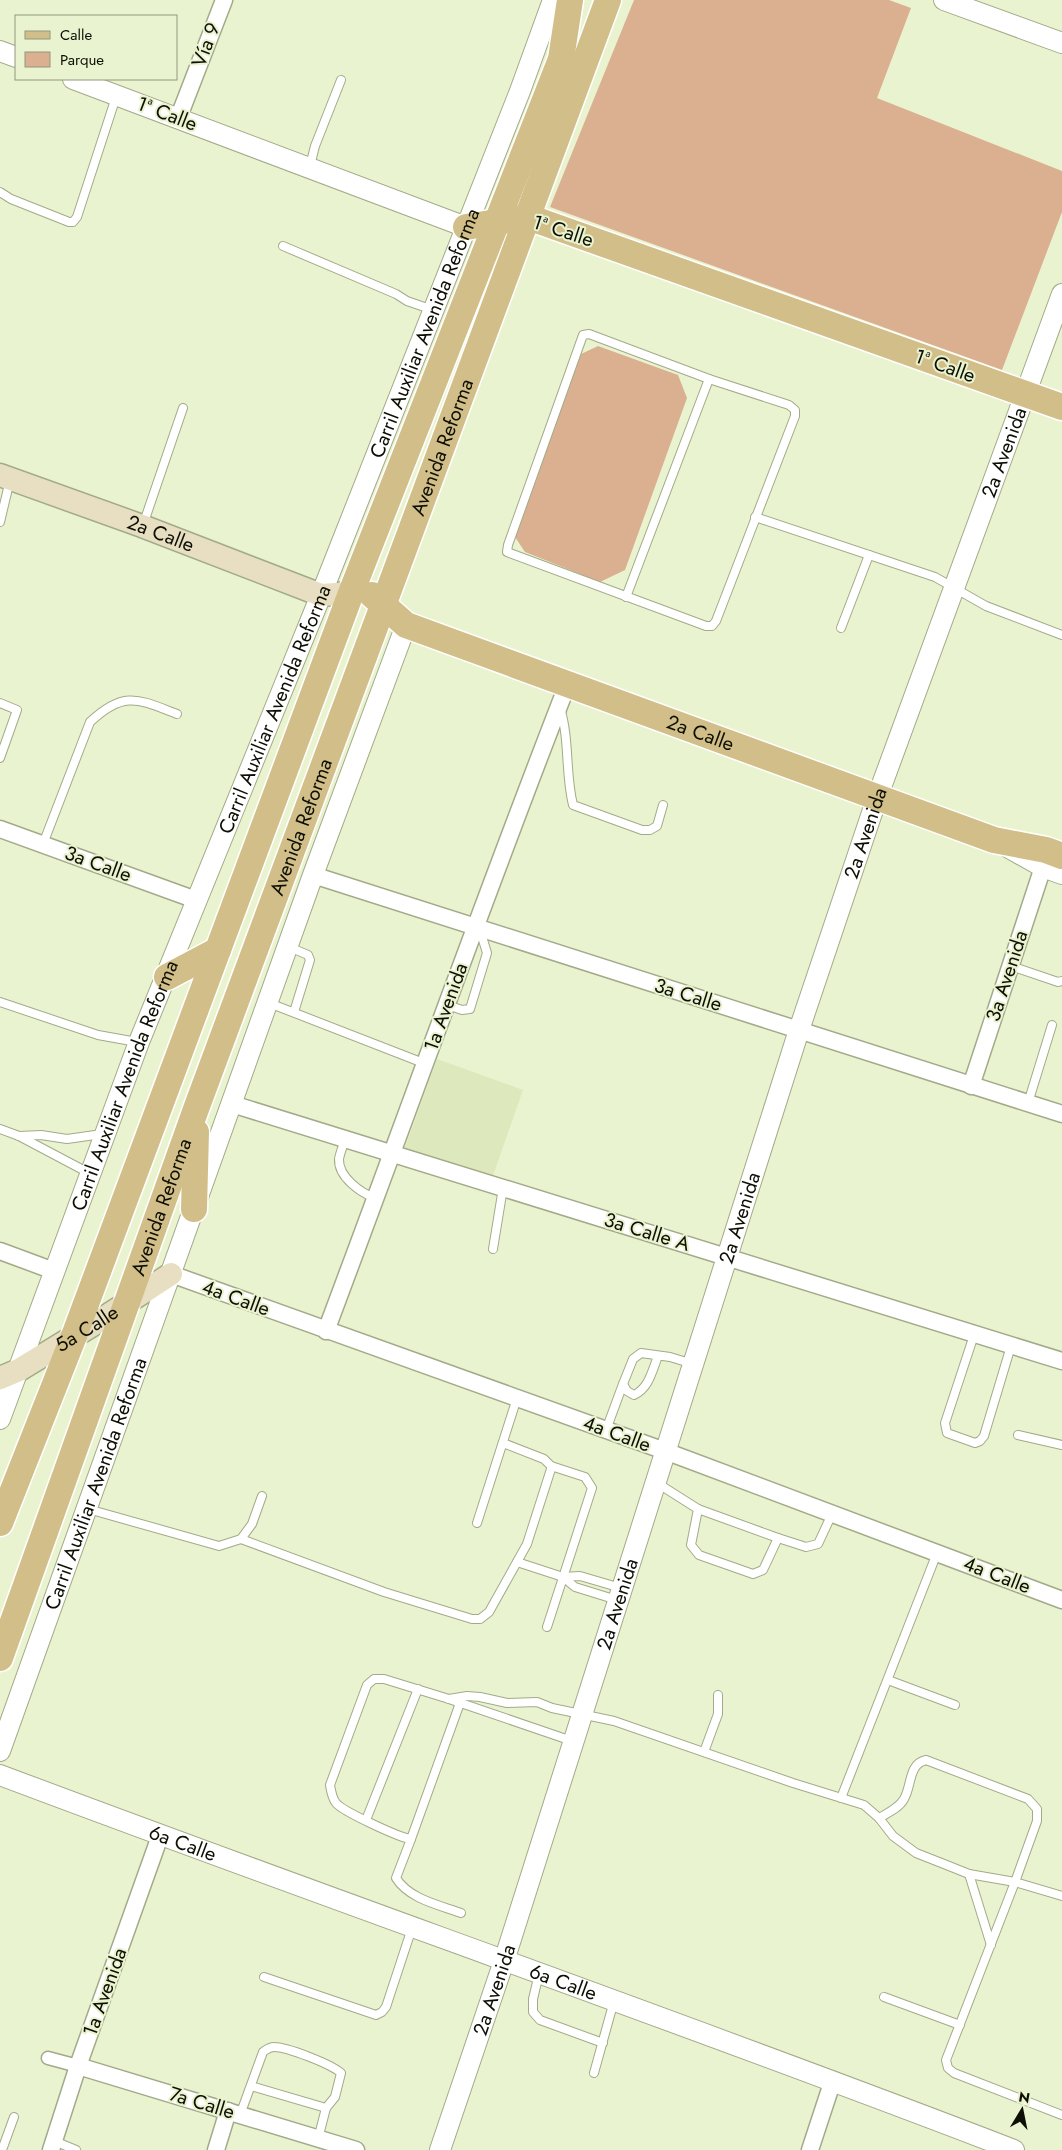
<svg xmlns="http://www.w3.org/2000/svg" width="1062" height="2150" viewBox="0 0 1062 2150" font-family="Jost,sans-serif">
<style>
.built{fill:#dde8bc}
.green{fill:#dbb091}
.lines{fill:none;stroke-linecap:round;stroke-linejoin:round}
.service-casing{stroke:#a2ab89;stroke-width:10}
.pedestrian-casing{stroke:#a2ab89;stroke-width:15}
.minor-casing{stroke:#a2ab89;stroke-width:19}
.tertiary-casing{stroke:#a2ab89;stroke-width:22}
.secondary-casing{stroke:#a2ab89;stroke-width:25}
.primary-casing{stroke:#fff;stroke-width:29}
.service{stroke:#fff;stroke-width:8}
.pedestrian{stroke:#fff;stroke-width:12}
.minor{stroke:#fff;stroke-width:16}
.tertiary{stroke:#fff;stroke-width:20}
.secondary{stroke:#e8dfc3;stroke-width:22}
.primary{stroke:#d2be88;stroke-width:26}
.labels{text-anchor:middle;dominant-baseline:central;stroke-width:4;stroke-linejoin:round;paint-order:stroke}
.street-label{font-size:20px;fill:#0d0f04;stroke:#eaf3cf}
</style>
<rect width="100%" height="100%" fill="#eaf3cf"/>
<polygon class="built" points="437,1059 523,1090 489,1187 402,1156"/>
<g class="green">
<polygon points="634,0 889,0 911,8 877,98 1062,171 1062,212 1002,370 550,207"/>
<polygon points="598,346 678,375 687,398 625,570 600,582 525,552 513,534 579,355"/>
</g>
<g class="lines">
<defs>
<g id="service">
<polyline points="310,166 315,146 341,80"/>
<polyline points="0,192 11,199 69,222 73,222 77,217 116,97"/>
<polyline points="283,246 396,294 407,301 433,310"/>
<polygon points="589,334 709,379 789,405 795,410 795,416 716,621 712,626 706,626 507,552 508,545 583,335"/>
<polyline points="755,517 935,577 986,606 1062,635"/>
<polyline points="0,522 10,480"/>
<polyline points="143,525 183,408"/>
<polyline points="626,597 709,379"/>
<polyline points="841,628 869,555"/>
<polyline points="0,703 17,710 0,758"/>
<path d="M560,708C570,740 565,773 573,805L642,830H650L657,826L663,805"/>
<path d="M43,844L90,722C124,690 138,699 177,714"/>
<polyline points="289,947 308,955 310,960 294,1012"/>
<polyline points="1011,966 1058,982 1062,981"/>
<polyline points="0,1002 98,1035 137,1042"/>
<polyline points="269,1003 426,1064"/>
<polyline points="447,1005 462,1010 470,1009 487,953 480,930"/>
<polyline points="1028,1103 1052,1025"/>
<polyline points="0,1129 19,1136 89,1173"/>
<polyline points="19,1136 41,1135 67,1139 102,1134"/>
<path d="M345,1140C343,1146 340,1153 339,1159C338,1177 361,1193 375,1198"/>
<polyline points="493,1249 503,1188"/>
<polyline points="974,1335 945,1423 947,1433 975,1443 980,1441 984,1436 1011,1346"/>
<path d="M658,1356C652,1371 649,1388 634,1395L627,1391L623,1384L633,1359L641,1353L670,1357L693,1364"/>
<polyline points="606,1430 623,1384"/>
<polyline points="1018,1435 1062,1445"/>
<polyline points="657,1483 698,1509 691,1545 699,1555 753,1574 763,1570 778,1538 806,1547 818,1544 832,1514"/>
<polyline points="88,1509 219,1546 241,1539 252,1524 262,1496"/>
<polyline points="698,1509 778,1538"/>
<polyline points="477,1523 517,1398"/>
<polyline points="241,1539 384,1592 472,1619 480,1619 489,1612 527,1544 551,1469 551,1466 544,1459 503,1443"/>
<polyline points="517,1562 563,1577 575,1587 617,1600"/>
<polyline points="563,1577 580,1576 621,1588"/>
<polyline points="547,1627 592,1488 585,1477 551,1466"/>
<polyline points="888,1680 955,1705"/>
<polyline points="449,1699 467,1696 480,1697 507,1703 537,1702 552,1708 614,1721 793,1783 864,1805 879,1818 893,1836 916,1853 944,1864 969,1874 1015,1882 1062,1896"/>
<path d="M460,1703L411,1839C400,1838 342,1811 336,1803C332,1798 331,1791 330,1785L367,1685L374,1679H384L449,1699L572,1741"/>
<polyline points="704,1752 718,1714 718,1695"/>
<polyline points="841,1798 937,1553"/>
<path d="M879,1818C888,1813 899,1808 904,1799C912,1786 908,1764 926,1760L1028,1799L1037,1809V1821L1015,1882L946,2060L948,2068L954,2073L1062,2115"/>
<polyline points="366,1820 418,1689"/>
<path d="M411,1839L396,1878C409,1899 439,1905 461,1913"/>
<polyline points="969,1874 991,1945"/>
<polyline points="539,1974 533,1999 533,2012 540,2020 603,2043"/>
<polyline points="264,1977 376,2015 382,2012 386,2007 412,1928"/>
<polyline points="884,1997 960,2025"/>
<polyline points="594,2073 614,2001"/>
<path d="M240,2115L263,2052C266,2050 269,2047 274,2047C287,2047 331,2064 341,2073L335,2097L326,2108L251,2086"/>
<polyline points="318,2139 326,2108"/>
<polyline points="54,2141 76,2150"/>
<polyline points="2,2150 14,2117"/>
</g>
<polyline id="pedestrian" points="48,2058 78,2066"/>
<g id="minor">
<polyline points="178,119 224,0"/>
<polyline points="0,829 196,900"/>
<polyline points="313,875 1062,1114"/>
<polyline points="971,1086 1043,867"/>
<polyline points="232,1104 1062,1361"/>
<polyline points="0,1251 54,1271"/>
<polyline points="171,1274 665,1451 1062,1600"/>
<path d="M326,1331C407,1115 484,898 568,683"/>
<polyline points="78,2066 356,2150"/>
<polyline points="51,2150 78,2066 160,1836"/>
<polyline points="216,2150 228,2111"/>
<polyline points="810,2150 833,2080"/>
</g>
<g id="tertiary">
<polyline points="944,0 1062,43"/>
<polyline points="0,51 16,57"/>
<polyline points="73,79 466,227"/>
<polyline points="1009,848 1043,867 1062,874"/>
<path id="s1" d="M0,1419L139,1042L321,595L520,91L553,0"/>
<path id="s2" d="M0,1751L313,875L406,625"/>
<path id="s3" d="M0,1775C337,1902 677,2020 1014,2150"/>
<path id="s4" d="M440,2150L504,1961L799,1030L877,798L1062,294"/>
</g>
<g id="secondary">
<path id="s5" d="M0,475L142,526L321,595L351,593"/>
<path id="s6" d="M0,1378L19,1370L99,1321L171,1274"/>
</g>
<g id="primary">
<polyline points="466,227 528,217 1062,407"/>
<path id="s7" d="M372,595L406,625L994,840L1046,850L1062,856"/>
<polyline points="167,977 218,950"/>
<polyline points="194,1209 196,1132"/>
<polyline points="0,1523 74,1336 351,593 561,59 570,0"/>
<path id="s8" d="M0,1658L196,1109L608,0"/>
</g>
</defs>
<use href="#service" class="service-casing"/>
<use href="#pedestrian" class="pedestrian-casing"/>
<use href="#minor" class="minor-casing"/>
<use href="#tertiary" class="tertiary-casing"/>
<use href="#secondary" class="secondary-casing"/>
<use href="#primary" class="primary-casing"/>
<use href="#service" class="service"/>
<use href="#pedestrian" class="pedestrian"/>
<use href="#minor" class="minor"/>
<use href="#tertiary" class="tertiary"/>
<use href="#secondary" class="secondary"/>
<use href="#primary" class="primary"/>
</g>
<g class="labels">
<g class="street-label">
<text transform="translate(206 45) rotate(-69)">Vía 9</text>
<text transform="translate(167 114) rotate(21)">1ª Calle</text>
<text transform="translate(563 231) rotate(18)">1ª Calle</text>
<text stroke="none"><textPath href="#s1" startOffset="1166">Carril Auxiliar Avenida Reforma</textPath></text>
<text transform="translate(945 366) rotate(20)">1ª Calle</text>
<text stroke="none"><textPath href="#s8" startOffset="1289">Avenida Reforma</textPath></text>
<text stroke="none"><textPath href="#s4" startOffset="1789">2a Avenida</textPath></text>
<text stroke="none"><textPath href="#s5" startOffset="171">2a Calle</textPath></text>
<text stroke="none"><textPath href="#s1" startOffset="761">Carril Auxiliar Avenida Reforma</textPath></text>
<text stroke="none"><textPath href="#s7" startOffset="359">2a Calle</textPath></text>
<text stroke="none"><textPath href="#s8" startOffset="884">Avenida Reforma</textPath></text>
<text stroke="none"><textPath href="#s4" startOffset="1384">2a Avenida</textPath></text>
<text transform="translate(98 864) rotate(20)">3a Calle</text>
<text transform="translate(1007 976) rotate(-72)">3a Avenida</text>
<text transform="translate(688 995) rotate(17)">3a Calle</text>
<text transform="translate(446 1007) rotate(-70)">1a Avenida</text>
<text stroke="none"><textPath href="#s1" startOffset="356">Carril Auxiliar Avenida Reforma</textPath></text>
<text stroke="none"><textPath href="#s8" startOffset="479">Avenida Reforma</textPath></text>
<text stroke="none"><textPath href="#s4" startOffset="979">2a Avenida</textPath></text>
<text transform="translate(647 1232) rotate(17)">3a Calle A</text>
<text transform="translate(236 1298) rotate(20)">4a Calle</text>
<text stroke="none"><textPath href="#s6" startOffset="100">5a Calle</textPath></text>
<text transform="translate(617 1434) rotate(20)">4a Calle</text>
<text stroke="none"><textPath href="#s2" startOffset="284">Carril Auxiliar Avenida Reforma</textPath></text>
<text transform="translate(997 1575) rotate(21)">4a Calle</text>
<text stroke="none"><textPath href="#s4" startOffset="574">2a Avenida</textPath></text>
<text stroke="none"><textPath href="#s3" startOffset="195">6a Calle</textPath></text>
<text stroke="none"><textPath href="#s3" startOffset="600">6a Calle</textPath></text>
<text stroke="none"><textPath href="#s4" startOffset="169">2a Avenida</textPath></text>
<text transform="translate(105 1992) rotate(-70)">1a Avenida</text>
<text transform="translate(202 2103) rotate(17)">7a Calle</text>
</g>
</g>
<rect x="15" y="15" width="162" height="65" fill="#eaf3cf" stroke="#92987e"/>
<rect x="25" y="31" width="25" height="8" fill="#d2be88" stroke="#92987e"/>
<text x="60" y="40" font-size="15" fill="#0d0f04">Calle</text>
<rect x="25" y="52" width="25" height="15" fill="#dbb091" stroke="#92987e"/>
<text x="60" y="65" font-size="15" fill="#0d0f04">Parque</text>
<g transform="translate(1022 2110) rotate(10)" stroke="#eaf3cf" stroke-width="4" paint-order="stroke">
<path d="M0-4L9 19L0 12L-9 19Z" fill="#0d0f04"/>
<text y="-8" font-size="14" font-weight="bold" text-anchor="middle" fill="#0d0f04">N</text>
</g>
</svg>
